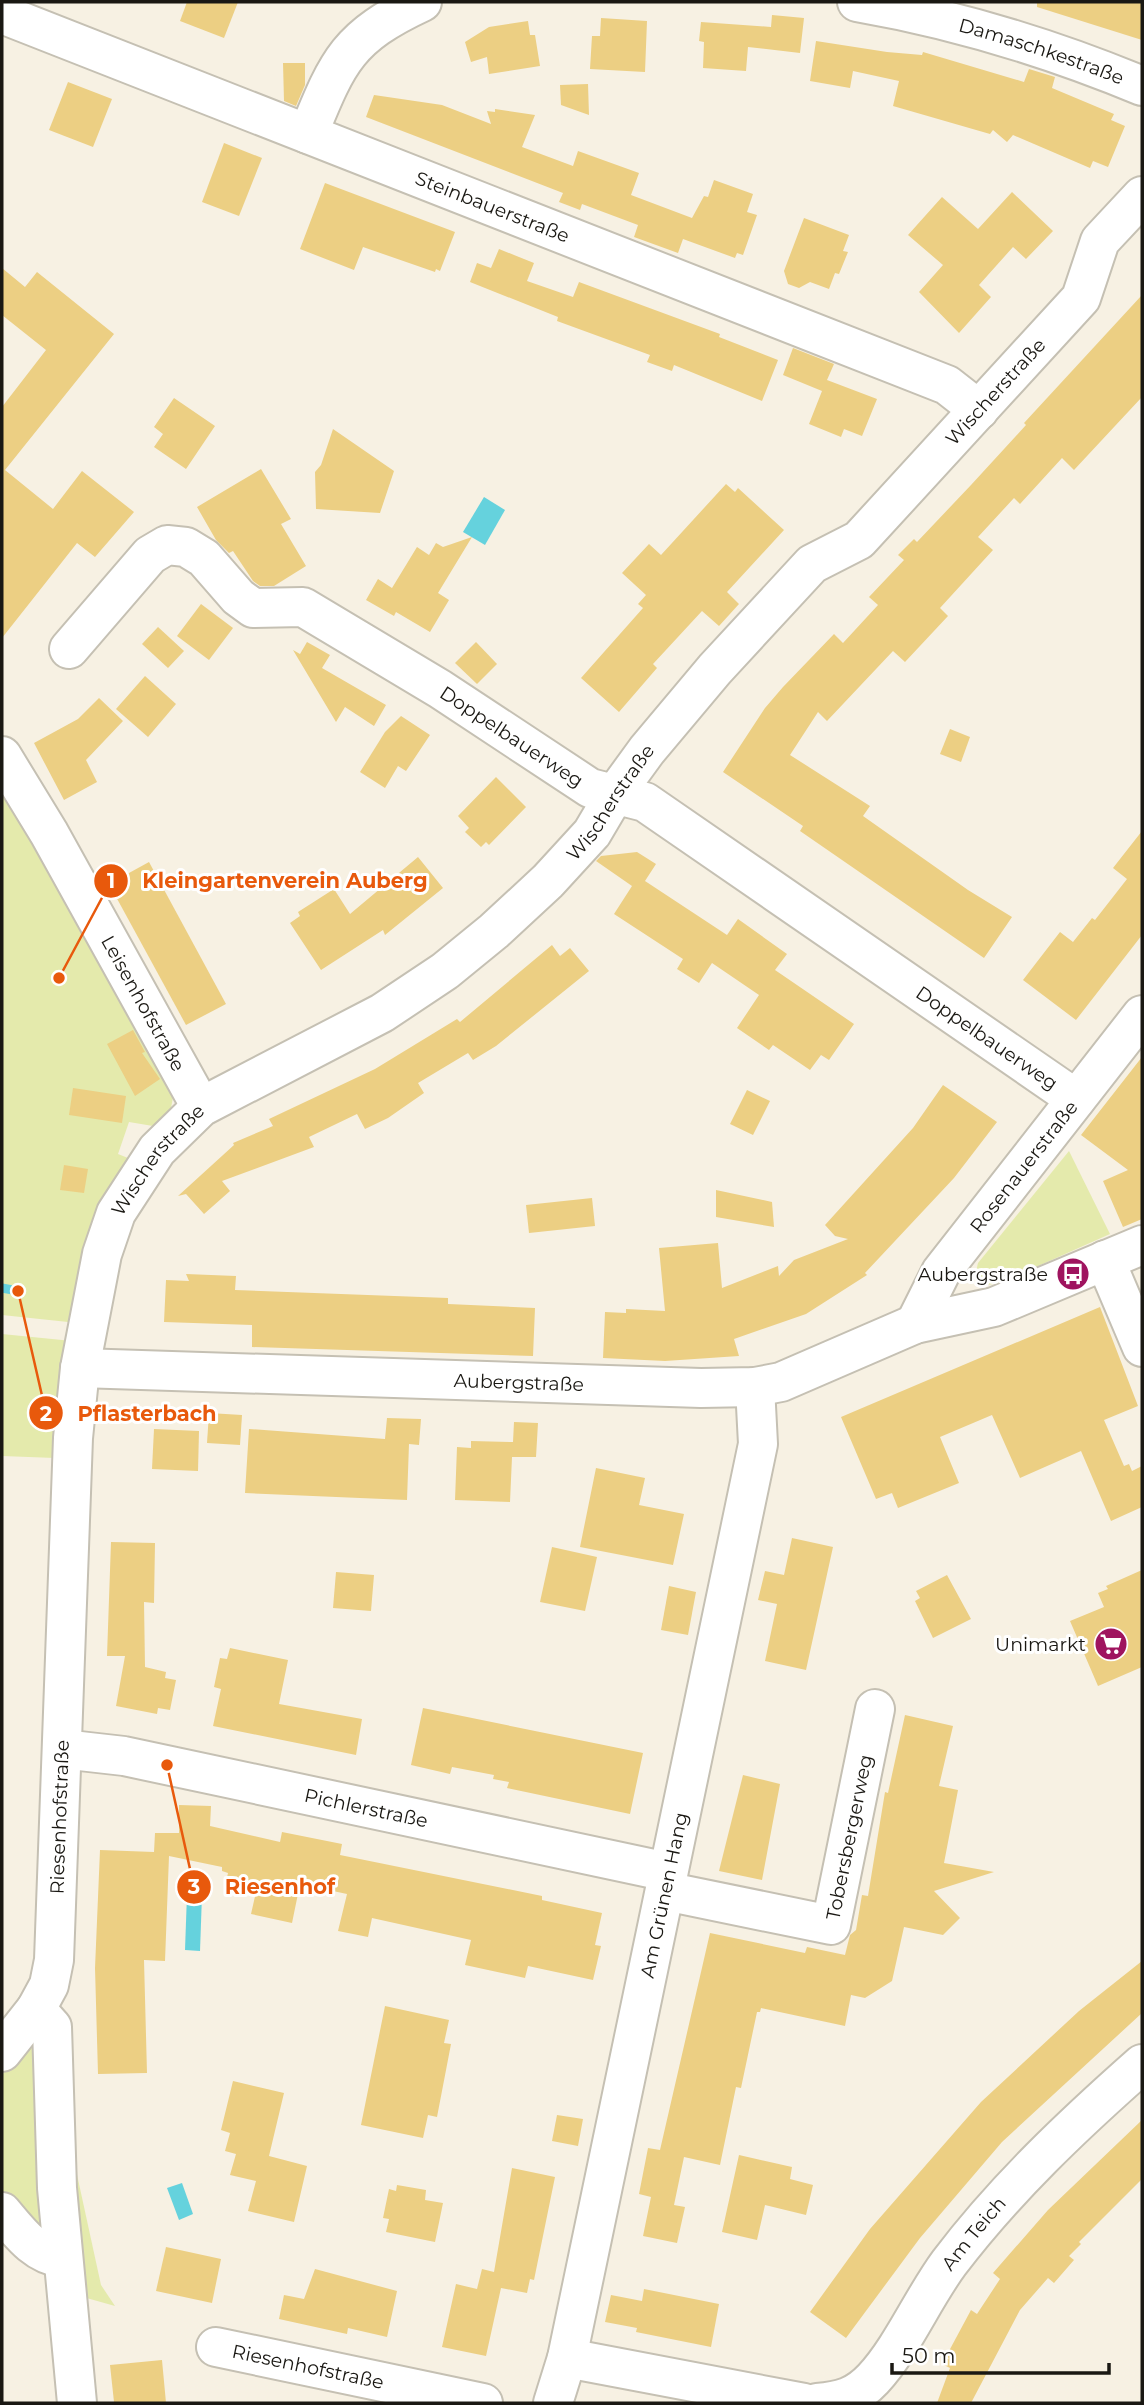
<svg xmlns="http://www.w3.org/2000/svg" width="1144" height="2405" viewBox="0 0 1144 2405" font-family="Montserrat,sans-serif">
<style>
.green{fill:#e4eaac}
.water{fill:#65d2dd}
.lines{fill:none;stroke-linecap:round;stroke-linejoin:round}
.stream{stroke:#65d2dd;stroke-width:9}
.building{fill:#eccf83}
.minor-casing{stroke:#c5c0b3;stroke-width:42}
.minor{stroke:#fff;stroke-width:38}
.labels{text-anchor:middle;dominant-baseline:central;stroke-width:6;stroke-linejoin:round;paint-order:stroke}
.street-label{font-size:19px;fill:#1a1813;stroke:#fff}
.poi-label{font-size:19px;fill:#1a1813;stroke:#fff;text-anchor:end}
.leader{fill:none;stroke:#e8590c;stroke-width:2.5}
.callout-dot{fill:#e8590c;stroke:#fff;stroke-width:2.5}
.mark-label{font-size:21px;text-anchor:middle;font-weight:bold;fill:#fff}
.callout-label{font-size:21px;text-anchor:middle;font-weight:bold;fill:#e8590c;stroke:#fff;stroke-width:6;stroke-linejoin:round;paint-order:stroke}
</style>
<rect width="100%" height="100%" fill="#f7f1e3"/>
<g class="green">
<polygon points="2,774 174,1092 171,1108 153,1126 129,1122 118,1154 128,1158 107,1193 74,1314 68,1322 2,1315"/>
<polygon points="1069,1151 1110,1234 1000,1283 979,1286 974,1280 978,1263"/>
<polygon points="2,1334 72,1341 55,1458 2,1456"/>
<polygon points="33,2037 41,2240 2,2201 2,2075"/>
<polygon points="66,2124 101,2285 115,2306 83,2297"/>
</g>
<g class="water">
<polygon points="484,497 505,510 485,545 463,532"/>
<polygon points="187,1894 202,1895 200,1951 185,1950"/>
<polygon points="182,2183 193,2214 179,2220 167,2188"/>
</g>
<g class="lines">
<polyline class="stream" points="2,1288 18,1291"/>
</g>
<g class="building">
<polygon points="187,2 238,2 224,38 180,21"/>
<polygon points="1037,2 1142,2 1142,40 1037,7"/>
<polygon points="772,15 804,18 800,53 748,47 746,71 703,68 704,42 699,41 701,22 771,27"/>
<polygon points="601,18 647,21 645,72 590,69 592,36 600,36"/>
<polygon points="528,21 530,35 535,35 540,66 489,74 487,57 471,62 465,42 489,27"/>
<polygon points="816,41 887,52 922,55 923,52 1024,82 1029,69 1055,77 1052,88 1114,114 1111,120 1125,126 1108,167 1093,161 1090,168 1013,135 1007,142 993,130 990,134 893,106 899,81 853,71 850,88 810,81"/>
<polygon points="283,63 305,63 305,85 296,106 284,101"/>
<polygon points="68,82 112,99 93,147 49,130"/>
<polygon points="588,84 589,115 561,105 560,85"/>
<polygon points="374,95 442,105 491,124 487,111 495,112 495,109 535,115 522,147 573,166 578,151 639,173 631,195 692,218 704,196 708,197 714,180 753,194 747,212 757,215 743,255 737,253 735,258 683,239 678,253 634,237 638,225 582,204 580,210 559,202 563,193 366,117"/>
<polygon points="224,143 262,158 239,216 202,202"/>
<polygon points="325,183 455,232 440,271 436,269 435,272 363,247 354,270 300,249"/>
<polygon points="1012,192 1053,231 1026,259 1013,247 979,285 991,297 959,333 919,292 943,265 908,235 942,197 978,229"/>
<polygon points="804,218 849,235 843,251 848,252 839,274 835,273 829,289 810,282 799,288 788,284 784,271"/>
<polygon points="499,249 534,263 527,281 573,297 579,282 720,334 719,337 778,360 762,401 674,365 672,371 647,362 650,355 557,321 558,317 470,282 477,263 491,268"/>
<polygon points="2,268 25,287 37,272 114,334 5,470 53,509 82,471 134,512 95,557 77,543 2,638 2,407 46,350 2,315"/>
<polygon points="1142,295 1142,397 1074,470 1062,458 1020,504 1014,498 978,537 993,550 940,608 948,616 905,662 893,651 827,721 818,712 790,755 870,806 863,816 968,890 1012,917 984,958 800,831 803,826 723,772 765,708 783,687 834,634 843,643 878,605 869,597 904,560 898,555 914,539 917,542 971,485 1026,425 1024,423"/>
<polygon points="793,348 834,364 827,380 877,399 862,436 844,429 841,437 809,424 822,391 783,375"/>
<polygon points="174,398 215,426 186,469 154,447 163,434 154,427"/>
<polygon points="333,429 394,471 380,513 316,509 315,472 321,465"/>
<polygon points="261,469 291,519 281,524 306,566 274,586 260,586 253,581 233,551 229,553 216,540 197,507"/>
<polygon points="726,484 735,492 738,488 784,530 727,592 739,604 719,626 702,611 653,664 657,668 619,712 581,678 643,608 638,604 646,595 622,573 649,544 661,555"/>
<polygon points="472,537 438,593 449,600 430,632 396,612 394,616 366,600 378,579 392,588 417,547 429,555 436,543 443,547"/>
<polygon points="201,604 233,628 209,660 177,636"/>
<polygon points="158,627 184,651 168,668 142,644"/>
<polygon points="307,642 330,655 322,668 386,705 374,726 345,707 336,722 293,650 300,654"/>
<polygon points="476,642 497,664 477,684 455,663"/>
<polygon points="145,676 176,704 148,737 116,709"/>
<polygon points="99,698 123,721 86,760 97,782 64,800 34,743 78,719"/>
<polygon points="401,716 430,735 406,771 398,766 385,788 360,772 385,732"/>
<polygon points="950,729 970,737 961,762 940,754"/>
<polygon points="496,777 526,807 489,845 486,842 481,847 465,832 469,828 458,816"/>
<polygon points="1142,831 1142,935 1076,1020 1023,980 1060,932 1073,942 1092,918 1095,920 1127,879 1113,868"/>
<polygon points="637,852 656,864 645,881 727,935 738,919 787,954 775,970 854,1024 829,1060 821,1055 810,1070 773,1045 769,1050 737,1028 759,995 712,963 699,983 677,969 683,959 614,914 632,886 596,861 601,856"/>
<polygon points="418,857 443,888 385,935 383,930 321,970 290,923 300,916 298,912 334,889 350,914"/>
<polygon points="149,862 226,1004 186,1025 109,884"/>
<polygon points="552,945 560,956 570,948 589,971 496,1046 473,1060 468,1053 418,1083 424,1093 388,1118 365,1129 357,1114 309,1137 314,1147 222,1181 230,1191 204,1214 186,1194 178,1196 234,1145 233,1143 273,1126 269,1119 375,1069 457,1019 460,1022"/>
<polygon points="133,1030 145,1052 142,1053 160,1079 135,1096 107,1044"/>
<polygon points="1142,1057 1142,1219 1123,1227 1103,1181 1128,1170 1081,1135"/>
<polygon points="943,1085 997,1122 954,1178 865,1273 867,1275 806,1314 734,1339 739,1356 665,1361 603,1358 605,1312 626,1313 626,1309 665,1311 659,1248 718,1243 722,1288 778,1266 779,1276 794,1260 848,1239 835,1236 825,1225 913,1128"/>
<polygon points="73,1088 126,1096 122,1123 69,1115"/>
<polygon points="747,1090 770,1101 753,1135 730,1124"/>
<polygon points="64,1165 88,1169 84,1193 60,1190"/>
<polygon points="716,1190 772,1202 774,1227 716,1217"/>
<polygon points="592,1198 595,1226 529,1233 526,1205"/>
<polygon points="186,1274 236,1276 235,1290 448,1298 448,1304 535,1308 533,1356 252,1347 252,1325 164,1322 166,1280 189,1281"/>
<polygon points="1100,1307 1138,1406 1104,1420 1124,1466 1129,1464 1132,1471 1142,1466 1142,1507 1111,1521 1081,1451 1020,1478 992,1415 940,1437 959,1483 898,1508 892,1493 876,1499 841,1417"/>
<polygon points="209,1413 242,1415 240,1445 207,1443"/>
<polygon points="387,1418 421,1419 419,1445 409,1444 407,1500 245,1493 249,1429 385,1439"/>
<polygon points="514,1422 538,1423 536,1457 512,1457 510,1502 455,1500 457,1447 471,1448 471,1441 513,1442"/>
<polygon points="154,1429 199,1431 198,1471 152,1469"/>
<polygon points="596,1468 645,1478 639,1505 684,1514 673,1565 580,1547"/>
<polygon points="792,1538 833,1547 806,1670 765,1661 777,1604 758,1600 765,1571 784,1575"/>
<polygon points="111,1542 155,1543 154,1603 144,1602 145,1667 166,1672 165,1678 176,1680 170,1710 158,1708 157,1714 116,1706 125,1656 107,1656"/>
<polygon points="552,1547 597,1557 585,1611 540,1602"/>
<polygon points="1142,1570 1142,1667 1098,1686 1070,1621 1104,1607 1098,1593 1108,1589 1106,1586"/>
<polygon points="336,1572 374,1575 371,1611 333,1608"/>
<polygon points="947,1575 971,1619 933,1638 915,1601 920,1598 916,1591"/>
<polygon points="669,1586 696,1592 688,1635 661,1630"/>
<polygon points="230,1648 288,1660 279,1704 362,1719 356,1755 213,1726 221,1689 214,1687 220,1658 227,1659"/>
<polygon points="423,1708 643,1753 630,1814 507,1788 509,1782 493,1779 494,1775 452,1767 450,1774 411,1765"/>
<polygon points="905,1715 953,1726 939,1786 958,1790 944,1863 994,1872 934,1891 960,1918 943,1935 904,1927 892,1981 865,1998 851,1995 845,2026 761,2008 760,2012 757,2012 741,2088 736,2087 720,2165 684,2157 674,2205 685,2207 677,2243 643,2236 651,2197 639,2194 648,2148 660,2150 710,1933 805,1953 807,1947 845,1955 850,1935 856,1930 862,1895 868,1896 885,1792 888,1793"/>
<polygon points="743,1775 780,1784 762,1880 719,1871"/>
<polygon points="179,1805 211,1806 210,1826 280,1842 282,1832 342,1844 340,1855 542,1896 542,1900 602,1913 595,1945 601,1946 593,1980 528,1966 525,1978 465,1965 471,1940 372,1918 368,1937 338,1931 347,1894 300,1884 292,1923 251,1914 256,1892 225,1886 228,1873 222,1871 222,1867 169,1856 165,1961 144,1960 147,2073 98,2074 95,1968 100,1850 154,1852 155,1833 179,1833"/>
<polygon points="1142,1961 1142,2013 1002,2142 920,2238 846,2338 810,2312 870,2229 981,2102 1079,2011"/>
<polygon points="385,2006 449,2020 444,2043 451,2044 437,2117 428,2115 423,2138 361,2125"/>
<polygon points="233,2081 284,2093 269,2156 307,2166 294,2222 248,2211 256,2181 230,2175 236,2154 225,2151 230,2133 221,2130"/>
<polygon points="557,2115 583,2119 578,2146 552,2141"/>
<polygon points="1142,2120 1142,2179 1079,2242 1081,2244 1069,2256 1074,2260 1054,2283 1048,2278 1020,2310 971,2403 937,2403 950,2368 942,2364 971,2310 977,2314 1000,2279 993,2273 1048,2210"/>
<polygon points="739,2155 792,2167 790,2179 813,2185 806,2215 765,2205 757,2240 722,2232"/>
<polygon points="512,2168 555,2177 534,2280 530,2279 527,2293 501,2288 486,2356 442,2347 456,2284 477,2289 482,2269 494,2272"/>
<polygon points="397,2185 426,2190 425,2200 443,2203 435,2242 386,2232 389,2219 383,2218 389,2189 396,2191"/>
<polygon points="166,2247 221,2259 212,2303 156,2291"/>
<polygon points="315,2269 397,2291 387,2337 348,2328 347,2334 279,2319 284,2295 304,2299"/>
<polygon points="644,2289 719,2304 711,2347 636,2332 637,2328 605,2322 611,2295 642,2301"/>
<polygon points="162,2360 166,2403 114,2402 110,2365"/>
</g>
<g class="lines">
<defs>
<g id="minor">
<path id="s1" d="M857,2C955,19 1050,48 1142,86"/>
<path id="s2" d="M2,14L947,385L979,410"/>
<path d="M308,134C338,61 347,37 422,2"/>
<path id="s3" d="M69,649L150,555L167,545L186,547L204,558L238,597L253,608L303,607L440,689L590,788L645,802L1076,1099"/>
<path id="s4" d="M2,756L49,833L201,1107"/>
<polyline points="1105,1260 1142,1347"/>
<path id="s5" d="M915,1324L941,1272L1142,1015"/>
<path id="s6" d="M80,1368L701,1388L755,1387L781,1382L915,1324L994,1307L1142,1245"/>
<path id="s7" d="M62,1749L124,1756L668,1872"/>
<path id="s8" d="M665,1891L831,1925L875,1709"/>
<polyline points="2,2052 36,2009"/>
<path d="M2,2212C19,2232 35,2255 62,2258"/>
<path id="s9" d="M216,2347L483,2403"/>
<polyline points="567,2358 804,2403"/>
<path id="s10" d="M77,2403L57,2188L52,2027L36,2009L49,1985L54,1960L73,1438L80,1368L102,1254L116,1213L157,1150L201,1107L382,1013L445,971L494,931L548,881L592,833L615,794L647,750L715,669L812,564L859,540L1081,298L1100,241L1142,196"/>
<path id="s11" d="M553,2403L567,2358L758,1444L755,1387"/>
<path id="s12" d="M817,2403C841,2401 856,2397 873,2379C902,2348 923,2298 949,2263C1005,2189 1073,2125 1142,2064"/>
</g>
</defs>
<use href="#minor" class="minor-casing"/>
<use href="#minor" class="minor"/>
</g>
<defs>
<symbol id="bus-disc" viewBox="-11 -11 22 22"><circle r="9.5" fill="#9f145f" stroke="#fff"/><path d="M-5-6H5V4H4V6H2V4H-2V6H-4V4H-5ZM-3.5-4V0h7V-4ZM-3.5 1.2v1.5H-2V1.2ZM2 1.2v1.5H3.5V1.2Z" fill="#fff"/></symbol>
<symbol id="supermarket-disc" viewBox="-11 -11 22 22"><circle r="9.5" fill="#9f145f" stroke="#fff"/><path d="M-6-5.5h2.5l.6 2H6L4.5 2H-2.5L-4.4-4H-6ZM-1.5 3.2a1.3 1.3 0 1 0 .1 0ZM3 3.2a1.3 1.3 0 1 0 .1 0Z" fill="#fff"/></symbol>
</defs>
<g fill-rule="evenodd">
<use href="#bus-disc" x="1054" y="1255" width="38" height="38"/>
<use href="#supermarket-disc" x="1092" y="1625" width="38" height="38"/>
</g>
<g class="labels">
<g class="street-label">
<text stroke="none"><textPath href="#s1" startOffset="191">Damaschkestraße</textPath></text>
<text stroke="none"><textPath href="#s2" startOffset="527">Steinbauerstraße</textPath></text>
<text stroke="none"><textPath href="#s10" startOffset="2427">Wischerstraße</textPath></text>
<text stroke="none"><textPath href="#s3" startOffset="550">Doppelbauerweg</textPath></text>
<text stroke="none"><textPath href="#s10" startOffset="1860">Wischerstraße</textPath></text>
<text stroke="none"><textPath href="#s4" startOffset="285">Leisenhofstraße</textPath></text>
<text stroke="none"><textPath href="#s3" startOffset="1116">Doppelbauerweg</textPath></text>
<text stroke="none"><textPath href="#s10" startOffset="1274">Wischerstraße</textPath></text>
<text stroke="none"><textPath href="#s5" startOffset="192">Rosenauerstraße</textPath></text>
<text stroke="none"><textPath href="#s6" startOffset="439">Aubergstraße</textPath></text>
<text stroke="none"><textPath href="#s7" startOffset="310">Pichlerstraße</textPath></text>
<text stroke="none"><textPath href="#s10" startOffset="597">Riesenhofstraße</textPath></text>
<text stroke="none"><textPath href="#s8" startOffset="259">Tobersbergerweg</textPath></text>
<text stroke="none"><textPath href="#s11" startOffset="520">Am Grünen Hang</textPath></text>
<text stroke="none"><textPath href="#s12" startOffset="240">Am Teich</textPath></text>
<text stroke="none"><textPath href="#s9" startOffset="94">Riesenhofstraße</textPath></text>
</g>
<g class="poi-label">
<text x="1048" y="1274">Aubergstraße</text>
<text x="1086" y="1644">Unimarkt</text>
</g>
</g>
<path class="leader" d="M59 978L111 881M18 1291L46 1413M167 1765L194 1887"/>
<g class="callout-dot">
<circle cx="59" cy="978" r="7"/>
<circle cx="18" cy="1291" r="7"/>
<circle cx="167" cy="1765" r="7"/>
<circle cx="111" cy="881" r="18"/>
<circle cx="46" cy="1413" r="18"/>
<circle cx="194" cy="1887" r="18"/>
</g>
<g class="mark-label">
<text x="111" y="888">1</text>
<text x="46" y="1421">2</text>
<text x="194" y="1894">3</text>
</g>
<g class="callout-label">
<text x="285" y="888">Kleingartenverein Auberg</text>
<text x="147" y="1421">Pflasterbach</text>
<text x="280" y="1894">Riesenhof</text>
</g>
<rect width="1144" height="2405" fill="none" stroke="#1a1813" stroke-width="7"/>
<path d="M892 2363v10h217v-10" fill="none" stroke="#1a1813" stroke-width="3.5"/>
<text x="902" y="2363" font-size="21" fill="#1a1813" stroke="#ffffff" stroke-width="5" paint-order="stroke">50 m</text>
</svg>
